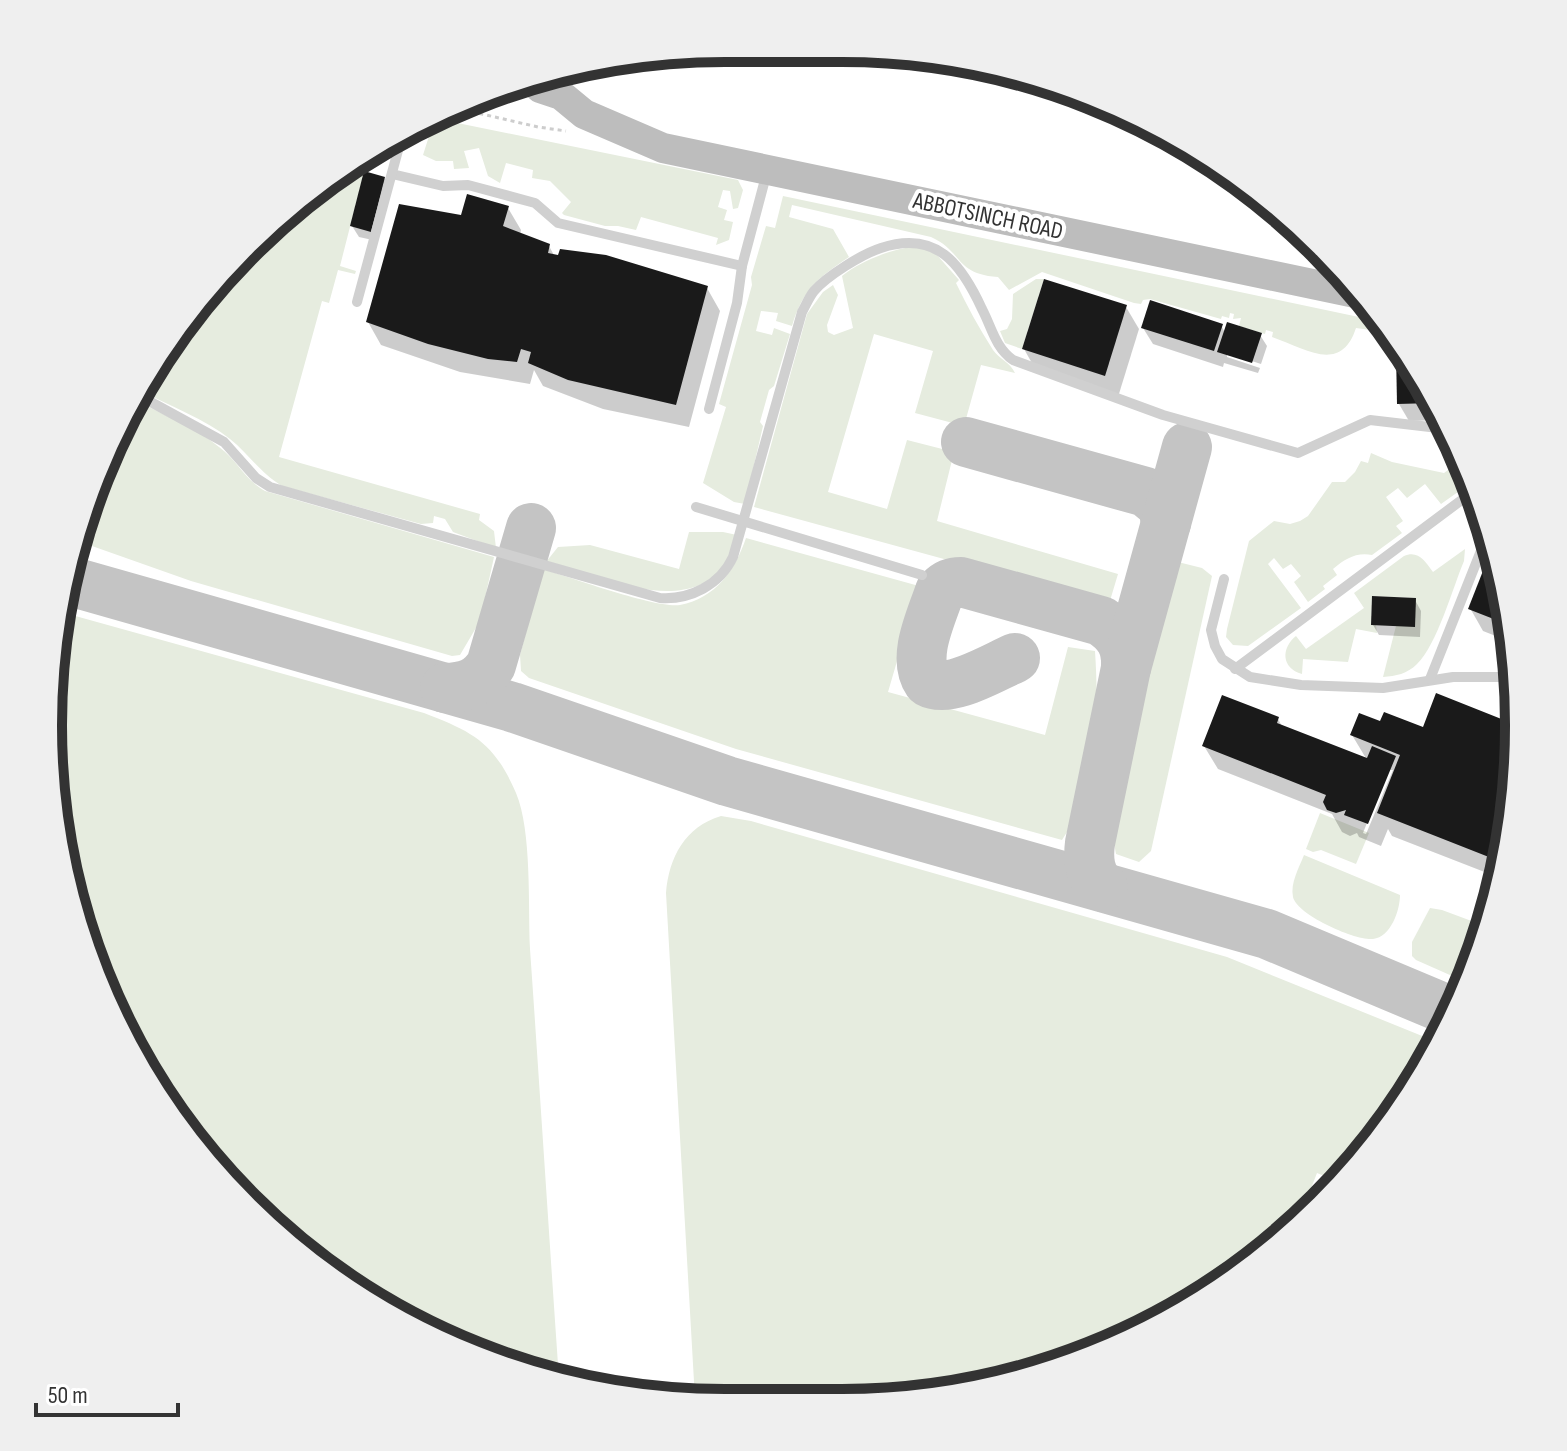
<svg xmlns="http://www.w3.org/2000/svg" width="1567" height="1451" viewBox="0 0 1567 1451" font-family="'Sofia Sans Condensed',sans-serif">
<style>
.green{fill:#e6ecdf}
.shadow{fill:#0003;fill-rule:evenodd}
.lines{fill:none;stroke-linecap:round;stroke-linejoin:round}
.taxiway{stroke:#c4c4c4;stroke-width:50}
.building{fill:#1a1a1a}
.path{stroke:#cdcdcd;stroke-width:3;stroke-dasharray:4 4;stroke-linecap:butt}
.lane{stroke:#d0d0d0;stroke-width:10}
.secondary{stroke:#bdbdbd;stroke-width:30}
.labels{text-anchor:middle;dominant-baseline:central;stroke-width:8;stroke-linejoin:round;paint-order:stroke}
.street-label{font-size:24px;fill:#333;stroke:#fff}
.rim{fill:none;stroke:#333;stroke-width:10}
</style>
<rect width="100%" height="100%" fill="#fff"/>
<g class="green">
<polygon points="428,117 738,180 743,190 738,208 733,209 730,191 723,190 718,207 727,210 724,220 733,222 729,240 716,245 718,238 641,217 636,230 618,226 605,226 564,215 562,213 571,202 550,181 532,178 533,170 506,163 500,183 488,176 479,148 464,151 469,168 454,169 453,161 436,161 423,155 430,133 415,129 415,125"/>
<path d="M375,150L368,172H364L340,266L356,271L355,274L338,270L329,303L322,301L279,457L480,514L479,520L494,531L496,548L453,532L445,519L434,516L433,523L421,524L282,486C260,473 249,454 230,439C205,419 170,406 141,391L216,279L313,188Z"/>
<path d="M783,196L1373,320L1370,330L1356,328C1341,374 1306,349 1272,337L1273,332L1266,330L1265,334L1239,326L1241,318L1233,319L1234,314L1230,313L1229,318L1222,316L1221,319L1150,299L1143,300L1141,304L1134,303L1042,272L1009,290L998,277C954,274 964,252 931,237L792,205L789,217L833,229L849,257C818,278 803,289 792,326L776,321L778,313L761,311L756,331L772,335L774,328L790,334L774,386L769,390L760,422L763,426L745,504L734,502L703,483L726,407L719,404L752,285L751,277L766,226L775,228Z"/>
<path d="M919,246L937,255L959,280L956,283C967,306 979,328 993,350C999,359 1010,362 1015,373L981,365L964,426L915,413L933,351L874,334L828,492L887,509L907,440L954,452L937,521L1118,574L1109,604L754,507L807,314L823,292L833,285L838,295L827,325L828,332L834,335L853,328L842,276C862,260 894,248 919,246Z"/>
<polygon points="1036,279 1044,279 1022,349 1005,343 1000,331 1007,329 1012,319 1013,294"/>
<path d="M135,400C163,415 195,427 219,447C238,461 244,479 265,491L494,557L480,621L460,655L452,656L191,581L75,540L118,425Z"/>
<path d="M1371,453L1392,462L1444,473L1460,461L1472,482L1441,504L1425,484L1407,498L1398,488L1386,497L1403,521L1396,526L1402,533L1372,555C1356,552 1345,559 1333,569L1337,575L1323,586L1325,589L1308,602L1294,582L1301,576L1291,564L1283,569L1274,558L1268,564L1301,608L1248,646L1233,645L1226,637L1227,629L1249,541L1274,521L1290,524L1300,521L1308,516L1332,482H1345L1355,472L1361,461L1368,463Z"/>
<path d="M689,532H723L737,535C733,545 730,555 725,564C688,619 595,575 546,562L558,547L590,545L679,569Z"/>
<path d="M746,538L919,586L888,692L1045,735L1068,647L1095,651C1099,713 1098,788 1062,840L736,749L529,678L521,671L520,655L543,569C569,577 658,609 680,605C716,598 735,570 746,538Z"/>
<path d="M1465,549L1464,561C1453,587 1437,645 1417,664C1407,674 1396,676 1383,677L1396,626L1415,598L1372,596L1371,625H1376L1377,633L1356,629L1348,662L1303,659L1302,674C1281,668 1281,648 1296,636L1306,649L1364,608L1354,593L1404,556C1418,550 1425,561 1433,572Z"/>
<polygon points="1170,560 1202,568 1212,576 1151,851 1139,862 1116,854 1111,828 1165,565"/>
<path d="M61,612L424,713C473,732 494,742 516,793C532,831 528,905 530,949C540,1092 549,1236 559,1379L507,1367L386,1312L247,1205L162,1102L100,985L61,857L49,682Z"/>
<polygon points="1320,813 1369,833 1356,864 1321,850 1313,852 1306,849"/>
<path d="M721,816L751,821L1227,957L1437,1042L1405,1102L1378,1134L1369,1131L1355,1162L1339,1182L1317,1173L1297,1224L1218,1289L1100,1352L973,1390L842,1403L695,1399L666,893C669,857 685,827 721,816Z"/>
<path d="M1304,855L1400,895C1400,910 1391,937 1373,939C1356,941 1297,915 1293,897C1290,883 1299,868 1304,855Z"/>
<polygon points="1430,908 1442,910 1485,926 1468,983 1416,960 1412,956 1412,942"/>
</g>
<g class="shadow">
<polygon points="384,178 390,189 377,241 359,237 352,226"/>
<polygon points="508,208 521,230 520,235 549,246 555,257 707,288 720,311 689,427 603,409 543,386 534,370 530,384 460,372 381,345 368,322 462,218"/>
<polygon points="1126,307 1139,329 1118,397 1037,372 1024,349"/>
<polygon points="1221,325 1225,333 1260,335 1267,346 1261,364 1227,353 1227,357 1260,368 1258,373 1224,363 1223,367 1153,344 1143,328"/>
<polygon points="1398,354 1407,354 1442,420 1409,421 1399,404"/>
<polygon points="1493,551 1506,594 1511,642 1483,631 1470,608"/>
<polygon points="1415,600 1421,611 1420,637 1379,635 1373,625"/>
<path d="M1278,719L1283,728L1367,760L1352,735L1381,724L1424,730L1519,728L1506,858L1500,878L1392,836L1388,829L1381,846L1359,837L1357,833L1350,836L1342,832L1332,814L1218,769L1204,746ZM1388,770H1393L1366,834L1363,833Z"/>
</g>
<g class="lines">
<g class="taxiway">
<polyline points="966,442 1146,492 1163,506 1166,523"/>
<polyline points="66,580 512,707 727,781 1267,934 1453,1012"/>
<path d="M1015,658C992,668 950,694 928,682C911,657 932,616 940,591C947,584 952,582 961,582L1101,621C1120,633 1127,646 1126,668"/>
<path d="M445,688C467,687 479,683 491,665L531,528"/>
<path d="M1103,887C1089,877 1088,858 1090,843L1126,668L1187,447"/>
</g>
</g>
<g class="building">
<polygon points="364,171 385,177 371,232 350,226"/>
<polygon points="467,194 509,206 503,226 550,244 548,253 558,255 560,249 606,255 708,286 676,405 568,380 528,363 531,352 521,349 517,362 488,359 428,344 366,322 399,204 461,215"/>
<polygon points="1044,279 1127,305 1105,376 1022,349"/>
<polygon points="1150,300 1223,324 1214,351 1141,328"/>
<polygon points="1227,322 1262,333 1252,363 1217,352"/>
<polygon points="1396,352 1406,352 1434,403 1397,404"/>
<polygon points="1492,548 1506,594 1509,625 1468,609"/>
<polygon points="1372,596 1416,598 1415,627 1371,625"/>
<polygon points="1436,693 1519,726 1508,838 1499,861 1377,813 1400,755 1350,735 1359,713 1380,721 1384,712 1423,727"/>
<polygon points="1222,695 1279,717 1277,723 1367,758 1372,746 1396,756 1368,824 1344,815 1346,810 1336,813 1327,810 1323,802 1326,795 1202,746"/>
</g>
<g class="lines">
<polyline class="path" points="456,108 538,127 566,131"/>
<g class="lane">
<polyline points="392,174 443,186 468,185 535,203 558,223 742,266"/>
<polyline points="357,302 403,132"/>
<path d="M138,395L224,442L256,478L270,487L660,598C690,600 720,585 733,557L802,312C806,305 809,297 814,291C827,276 862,254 881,248C936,230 961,263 982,309C992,328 995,347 1013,360L1163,415L1298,453L1370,420L1447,429"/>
<polyline points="709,409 737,303 742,266 767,172"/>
<polyline points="696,507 922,575"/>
<polyline points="1224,579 1211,630 1215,646 1222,659 1250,677 1301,685 1383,688 1453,677 1514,677"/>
<polyline points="1235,669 1475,490"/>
<polyline points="1430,679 1488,533"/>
</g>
<polyline class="secondary" points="533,81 540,88 561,95 584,114 663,148 1360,294"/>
</g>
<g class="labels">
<g class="street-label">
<text transform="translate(988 216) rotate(12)">ABBOTSINCH ROAD</text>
</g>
</g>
<path d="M0 0H1567V1451H0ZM725 62H842A663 663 0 0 1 1505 725V726A663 663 0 0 1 842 1389H725A663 663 0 0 1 62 726V725A663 663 0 0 1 725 62Z" fill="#efefef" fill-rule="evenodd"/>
<path class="rim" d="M725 62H842A663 663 0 0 1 1505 725V726A663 663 0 0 1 842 1389H725A663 663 0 0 1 62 726V725A663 663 0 0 1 725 62Z"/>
<path d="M36 1403v12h142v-12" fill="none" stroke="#333333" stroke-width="4"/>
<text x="48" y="1403" font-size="24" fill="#333333" stroke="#ffffff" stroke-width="6" paint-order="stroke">50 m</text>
</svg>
